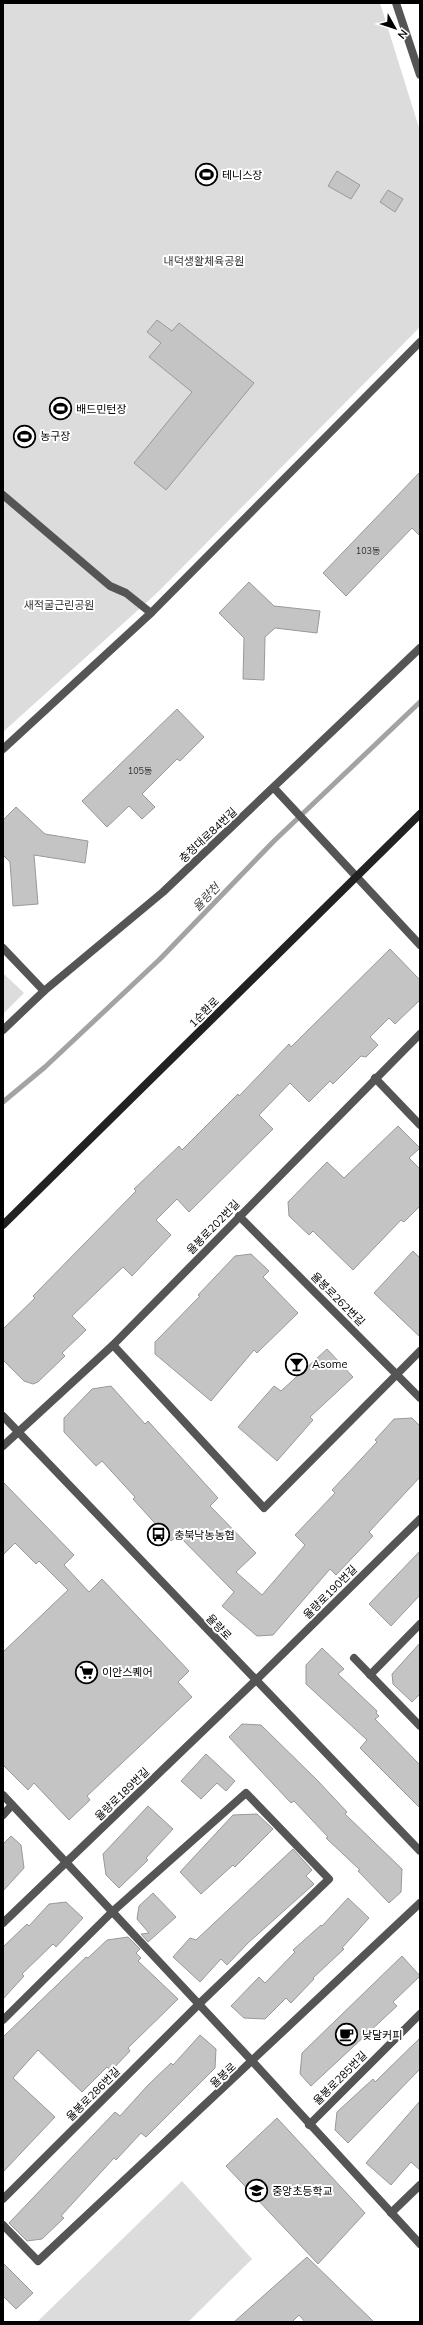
<svg xmlns="http://www.w3.org/2000/svg" width="423" height="2325" viewBox="0 0 423 2325" font-family="Mulish,'Noto Sans KR',sans-serif">
<style>
.green{fill:#dcdcdc}
.lines{fill:none;stroke-linecap:round;stroke-linejoin:round}
.stream{stroke:#a3a3a3;stroke-width:5}
.building{fill:#c4c4c4;stroke:#999}
.minor{stroke:#555;stroke-width:8}
.tertiary{stroke:#555;stroke-width:8}
.secondary{stroke:#222;stroke-width:8}
.labels{text-anchor:middle;dominant-baseline:central;stroke-width:4;stroke-linejoin:round;paint-order:stroke}
.number-label{font-size:9px;fill:#313131}
.poi-label{font-size:11px;fill:#000;stroke:#fff;text-anchor:start}
.park-label{font-size:11px;fill:#333;stroke:#fff}
.street-label{font-size:11px;fill:#000;stroke:#fff}
.water-label{font-size:12px;font-style:italic;fill:#444;stroke:#fff}
</style>
<rect width="100%" height="100%" fill="#fff"/>
<g class="green">
<polygon points="3,3 380,3 420,131 420,327 158,592 3,732"/>
<polygon points="3,973 24,993 3,1014"/>
<polygon points="182,2181 252,2259 188,2322 37,2322"/>
</g>
<g class="lines">
<polyline class="stream" points="3,1102 45,1067 160,959 274,841 420,702"/>
</g>
<g class="building">
<polygon points="337,171 360,185 351,199 328,186"/>
<polygon points="388,190 403,199 395,212 380,202"/>
<polygon points="157,320 172,331 179,323 254,383 166,490 134,463 192,392 149,357 161,343 147,332"/>
<polygon points="420,472 420,536 412,528 346,596 323,573"/>
<polygon points="249,582 274,606 320,611 317,633 275,628 265,637 264,680 243,679 244,638 219,613"/>
<polygon points="177,709 204,737 180,761 177,759 142,794 155,807 142,819 129,806 107,827 82,801"/>
<polygon points="16,807 45,834 88,841 85,863 34,855 38,904 13,906 10,862 3,855 3,820"/>
<polygon points="390,949 420,980 420,1000 395,1024 389,1018 370,1037 378,1045 366,1057 361,1056 333,1084 330,1081 309,1102 290,1083 259,1115 273,1129 189,1212 177,1199 156,1220 171,1235 132,1276 123,1267 72,1316 86,1330 62,1353 65,1356 38,1382 33,1384 24,1381 3,1360 3,1329 35,1298 33,1296 136,1191 134,1189 179,1146 182,1150 238,1094 239,1096 289,1044 291,1047"/>
<polygon points="398,1126 420,1148 409,1158 420,1169 420,1206 404,1222 401,1220 353,1270 313,1231 309,1235 289,1216 288,1202 327,1162 344,1178"/>
<polygon points="413,1251 420,1258 420,1337 374,1293"/>
<polygon points="251,1254 269,1271 263,1277 298,1313 257,1353 254,1350 211,1401 155,1354 155,1342 200,1296 198,1295 235,1256"/>
<polygon points="327,1349 353,1377 310,1417 313,1420 277,1461 238,1427 274,1386 281,1391"/>
<polygon points="111,1386 145,1424 148,1421 218,1498 210,1506 256,1553 236,1572 262,1595 305,1545 295,1535 335,1493 332,1490 377,1442 375,1440 394,1419 412,1418 420,1426 420,1477 369,1532 373,1536 336,1575 330,1569 273,1635 257,1636 222,1606 234,1592 178,1535 171,1541 133,1499 135,1497 102,1461 96,1466 64,1432 64,1418 92,1389"/>
<polygon points="3,1482 74,1555 64,1565 89,1592 102,1579 189,1671 178,1682 192,1697 87,1796 90,1800 69,1820 34,1783 28,1790 3,1765 3,1652 68,1590 39,1561 36,1564 15,1543 3,1555"/>
<polygon points="420,1551 420,1595 391,1626 369,1604"/>
<polygon points="420,1643 420,1694 412,1702 393,1684 392,1674"/>
<polygon points="322,1648 344,1669 338,1674 377,1711 376,1713 379,1716 375,1719 420,1765 420,1808 360,1748 367,1740 306,1684 306,1665"/>
<polygon points="242,1724 261,1725 318,1781 347,1812 345,1814 402,1869 401,1892 389,1903 358,1871 360,1870 326,1838 328,1837 294,1801 291,1803 229,1737"/>
<polygon points="206,1754 235,1781 226,1791 217,1783 201,1799 181,1781"/>
<polygon points="148,1806 173,1829 146,1858 148,1860 119,1888 106,1875 103,1854"/>
<polygon points="257,1814 273,1829 235,1867 233,1865 201,1894 180,1872 233,1815"/>
<polygon points="11,1836 21,1845 24,1868 3,1891 3,1844"/>
<polygon points="293,1849 312,1870 306,1876 314,1884 248,1943 227,1965 221,1959 200,1982 173,1957 190,1938 196,1940"/>
<polygon points="153,1893 176,1917 148,1942 141,1934 149,1933 137,1919 139,1906"/>
<polygon points="348,1898 369,1918 342,1948 344,1949 313,1978 314,1979 291,2003 286,1998 265,2019 244,2018 231,2006 259,1977 265,1983 295,1952 293,1950 321,1925 322,1926"/>
<polygon points="66,1902 83,1918 56,1947 53,1944 22,1974 24,1976 3,1999 3,1947 27,1924 29,1926 49,1904"/>
<polygon points="128,1937 140,1949 136,1953 141,1958 138,1961 178,1999 128,2048 130,2051 111,2071 107,2067 82,2092 38,2050 13,2078 55,2117 3,2172 3,2037 86,1957 88,1958 107,1940"/>
<polygon points="402,1956 420,1976 393,2002 397,2006 311,2086 300,2074 302,2053"/>
<polygon points="200,2035 216,2049 215,2068 146,2137 141,2133 116,2160 114,2158 61,2216 64,2218 42,2239 27,2241 9,2223 115,2112 120,2116 148,2085 171,2063 173,2065"/>
<polygon points="420,2038 420,2069 348,2143 335,2130 337,2112 373,2079 375,2082"/>
<polygon points="420,2101 420,2170 411,2162 391,2185 366,2163"/>
<polygon points="277,2118 365,2213 318,2264 226,2166"/>
<polygon points="307,2257 374,2322 305,2322 299,2315 292,2322 234,2322"/>
<polygon points="3,2263 33,2293 16,2309 3,2296"/>
</g>
<g class="lines">
<g class="minor">
<polyline points="396,3 420,75"/>
<polyline points="3,495 110,586 126,593 151,613 420,342"/>
<polyline points="3,749 151,613"/>
<polyline points="274,788 420,945"/>
<polyline points="3,948 44,991"/>
<polyline points="3,1030 44,991 163,892 420,648"/>
<polyline points="375,1078 420,1125"/>
<polyline points="239,1216 420,1398"/>
<polyline points="113,1345 264,1508 420,1351"/>
<polyline points="3,1446 113,1345 420,1034"/>
<polyline points="354,1658 420,1726"/>
<polyline points="370,1675 420,1624"/>
<polyline points="3,1795 253,2062 420,2244"/>
<polyline points="3,1815 12,1805"/>
<polyline points="3,1923 255,1681 420,1519"/>
<polyline points="3,2020 112,1912 246,1793 329,1879 199,2004 3,2199"/>
<polyline points="309,2125 420,2014"/>
<polyline points="391,2213 420,2185"/>
<polyline points="3,2225 38,2261"/>
</g>
<g class="tertiary">
<polyline points="3,1416 420,1851"/>
<polyline points="38,2261 420,1903"/>
</g>
<polyline class="secondary" points="3,1225 420,814"/>
</g>
<defs>
<symbol id="stadium-ring" viewBox="-11 -11 22 22"><circle r="9.5" fill="#fff" stroke="#000" stroke-width="1.5"/><path d="M0-5a6.5 5 0 1 0 0 10a6.5 5 0 1 0 0-10ZM-3.5-1.8h7v3.6h-7Z" fill="#000"/></symbol>
<symbol id="bar-ring" viewBox="-11 -11 22 22"><circle r="9.5" fill="#fff" stroke="#000" stroke-width="1.5"/><path d="M-6-5H6L.8 .8V4.5H3.5V6h-7V4.5H-.8V.8Z" fill="#000"/></symbol>
<symbol id="bus-ring" viewBox="-11 -11 22 22"><circle r="9.5" fill="#fff" stroke="#000" stroke-width="1.5"/><path d="M-5-6H5V4H4V6H2V4H-2V6H-4V4H-5ZM-3.5-4V0h7V-4ZM-3.5 1.2v1.5H-2V1.2ZM2 1.2v1.5H3.5V1.2Z" fill="#000"/></symbol>
<symbol id="supermarket-ring" viewBox="-11 -11 22 22"><circle r="9.5" fill="#fff" stroke="#000" stroke-width="1.5"/><path d="M-6-5.5h2.5l.6 2H6L4.5 2H-2.5L-4.4-4H-6ZM-1.5 3.2a1.3 1.3 0 1 0 .1 0ZM3 3.2a1.3 1.3 0 1 0 .1 0Z" fill="#000"/></symbol>
<symbol id="cafe-ring" viewBox="-11 -11 22 22"><circle r="9.5" fill="#fff" stroke="#000" stroke-width="1.5"/><path d="M-5.5-4.5H6V0H3Q3 3.5 0 3.5H-2.5Q-5.5 3.5-5.5 0ZM3-3.2v2h1.7v-2ZM-6 4.5H4V6H-6Z" fill="#000"/></symbol>
<symbol id="school-ring" viewBox="-11 -11 22 22"><circle r="9.5" fill="#fff" stroke="#000" stroke-width="1.5"/><path d="M0-5L7-2L0 1L-7-2ZM-4 1L0 2.5L4 1V4Q0 6-4 4Z" fill="#000"/></symbol>
</defs>
<g fill-rule="evenodd">
<use href="#stadium-ring" x="194" y="162" width="25" height="25"/>
<use href="#stadium-ring" x="48" y="396" width="25" height="25"/>
<use href="#stadium-ring" x="12" y="424" width="25" height="25"/>
<use href="#bar-ring" x="284" y="1352" width="25" height="25"/>
<use href="#bus-ring" x="146" y="1522" width="25" height="25"/>
<use href="#supermarket-ring" x="74" y="1660" width="25" height="25"/>
<use href="#cafe-ring" x="334" y="2022" width="25" height="25"/>
<use href="#school-ring" x="244" y="2178" width="25" height="25"/>
</g>
<g class="labels">
<g class="number-label">
<text x="368" y="550">103동</text>
<text x="140" y="770">105동</text>
</g>
<g class="poi-label">
<text x="222" y="175">테니스장</text>
<text x="76" y="409">배드민턴장</text>
<text x="40" y="436">농구장</text>
<text x="312" y="1364">Asome</text>
<text x="174" y="1535">충북낙농농협</text>
<text x="102" y="1672">이안스퀘어</text>
<text x="362" y="2035">낮달커피</text>
<text x="272" y="2191">중앙초등학교</text>
</g>
<g class="park-label">
<text x="204" y="261">내덕생활체육공원</text>
<text x="59" y="605">새적굴근린공원</text>
</g>
<g class="street-label">
<text transform="translate(208 835) rotate(-43)">충청대로84번길</text>
<text transform="translate(204 1012) rotate(-45)">1순환로</text>
<text transform="translate(213 1227) rotate(-46)">율봉로202번길</text>
<text transform="translate(338 1299) rotate(45)">율봉로262번길</text>
<text transform="translate(330 1592) rotate(-45)">율량로190번길</text>
<text transform="translate(219 1627) rotate(46)">율량로</text>
<text transform="translate(122 1794) rotate(-44)">율량로189번길</text>
<text transform="translate(223 2075) rotate(-43)">율봉로</text>
<text transform="translate(340 2078) rotate(-45)">율봉로285번길</text>
<text transform="translate(93 2094) rotate(-45)">율봉로286번길</text>
</g>
<g class="water-label">
<text transform="translate(206 897) rotate(-46)">율량천</text>
</g>
</g>
<rect width="423" height="2325" fill="none" stroke="#000000" stroke-width="8"/>
<g transform="translate(395 28) rotate(129)" stroke="#ffffff" stroke-width="3" paint-order="stroke">
<path d="M0-3L7 15L0 10L-7 15Z" fill="#000000"/>
<text y="-6" font-size="11" font-weight="bold" text-anchor="middle" fill="#000000">N</text>
</g>
</svg>
